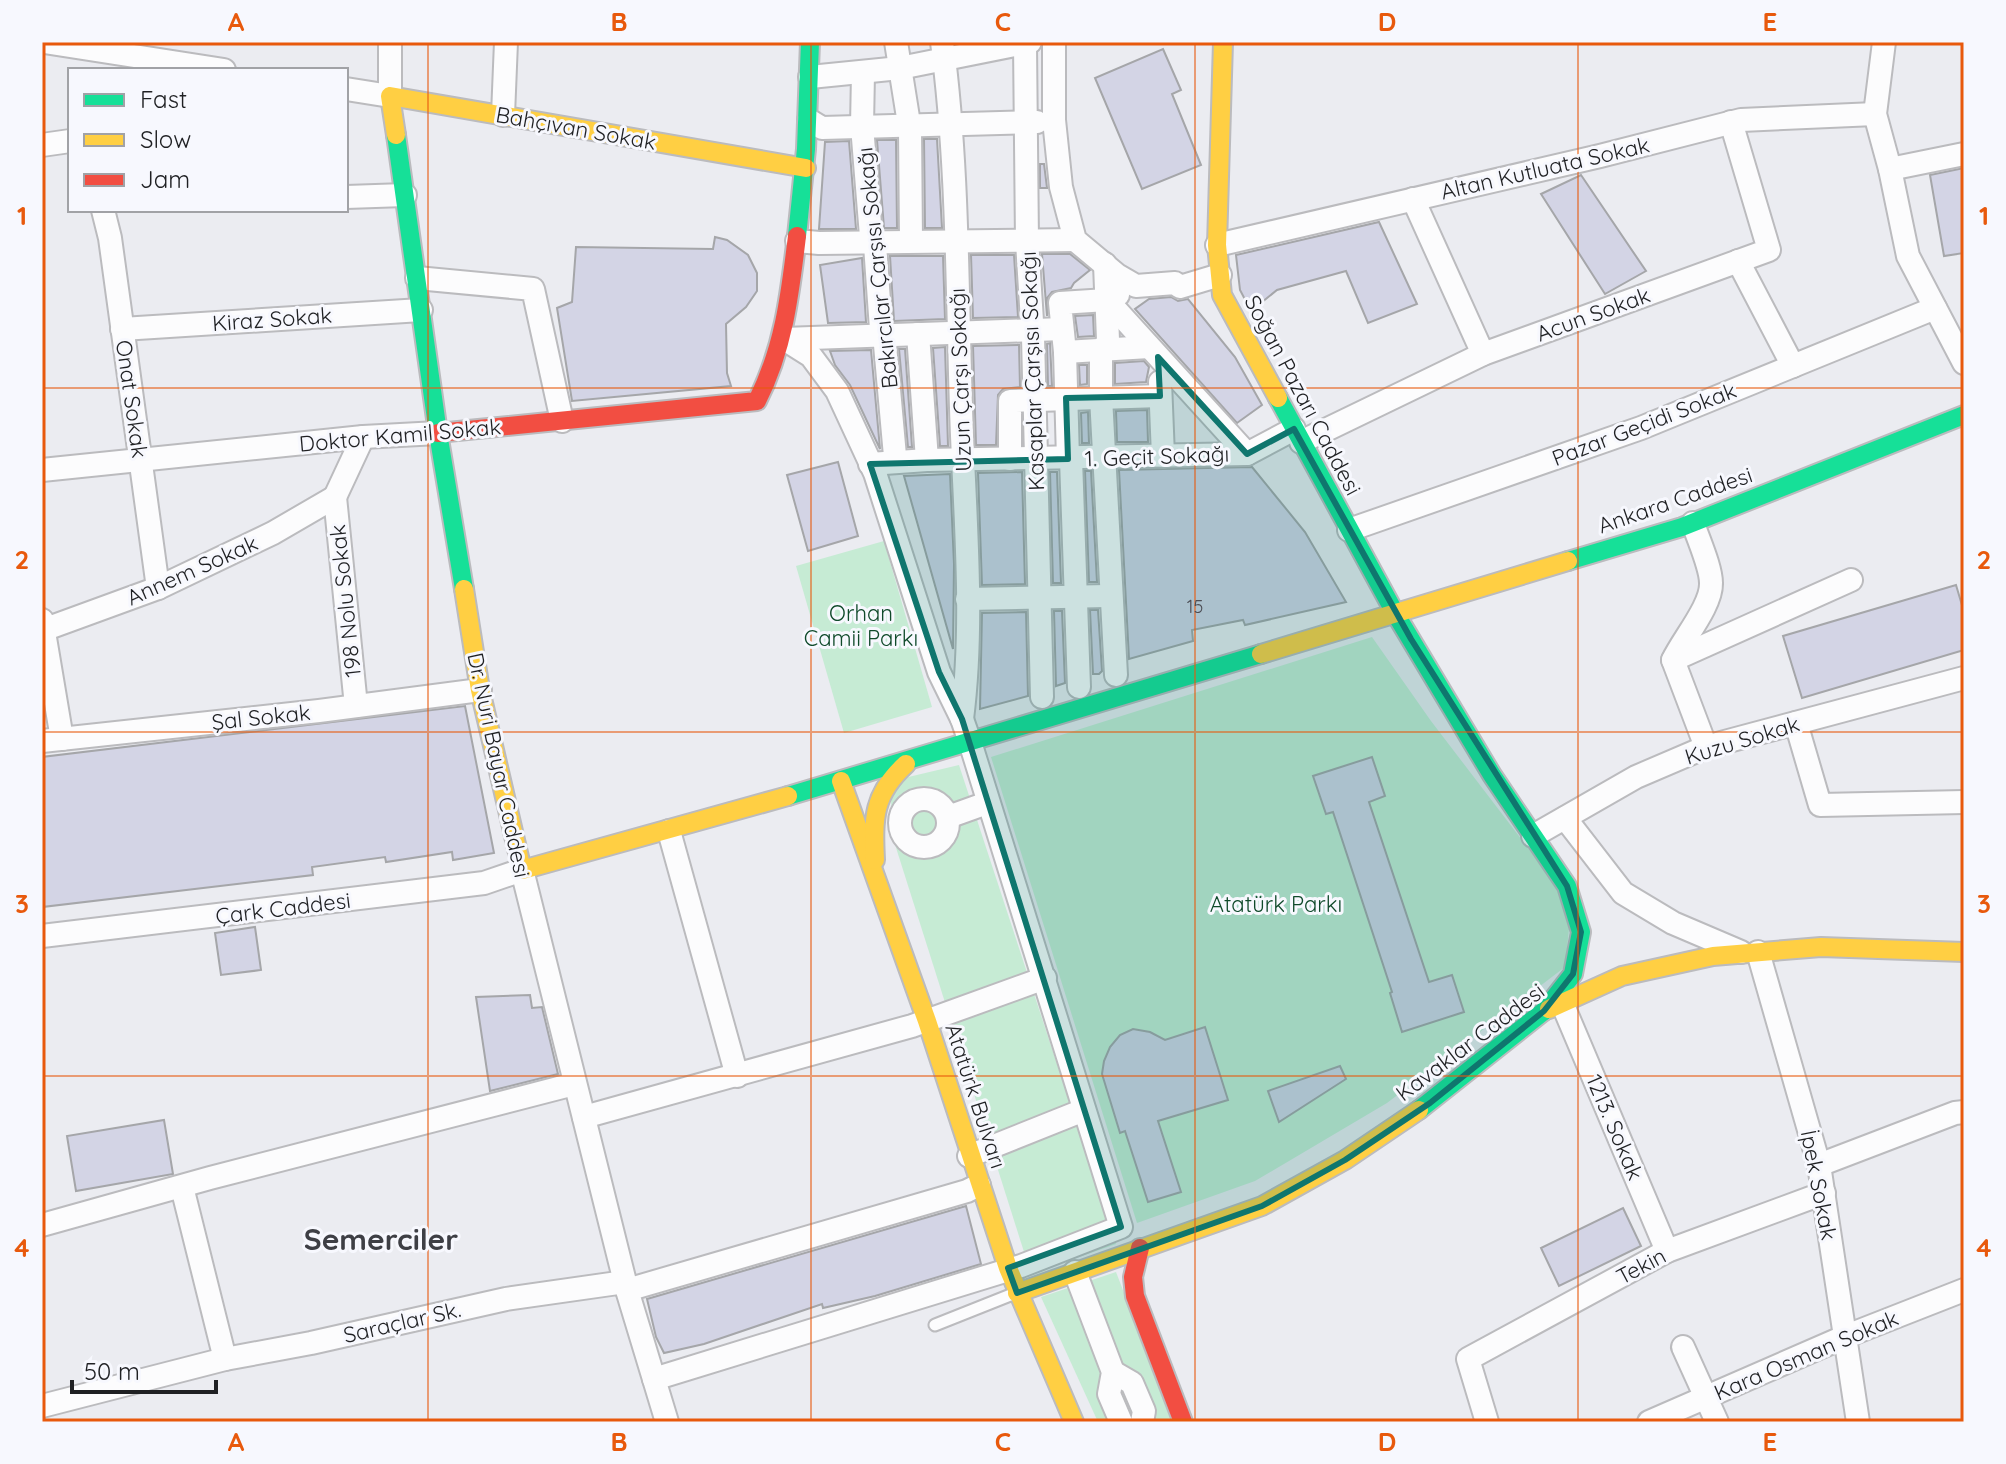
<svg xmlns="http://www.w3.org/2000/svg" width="2006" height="1464" viewBox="0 0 2006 1464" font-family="Quicksand,sans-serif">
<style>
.green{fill:#c6ebd4}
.building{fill:#d3d4e5;stroke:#a5a6a9;stroke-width:2}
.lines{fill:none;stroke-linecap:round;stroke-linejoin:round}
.lane-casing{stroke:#bbbbbe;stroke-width:15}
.street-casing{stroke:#bbbbbe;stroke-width:26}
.fast-casing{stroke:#bbbbbe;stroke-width:22}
.slow-casing{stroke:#bbbbbe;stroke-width:22}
.jam-casing{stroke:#bbbbbe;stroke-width:22}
.lane{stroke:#fcfcfd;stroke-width:11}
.street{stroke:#fcfcfd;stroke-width:22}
.fast{stroke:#16e098;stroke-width:18}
.slow{stroke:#ffcf43;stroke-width:18}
.jam{stroke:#f24e42;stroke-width:18}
.marked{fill:#0f766e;fill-opacity:0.2;stroke:#0f766e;stroke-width:6;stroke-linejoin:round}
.grid{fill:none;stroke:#e8590c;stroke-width:2;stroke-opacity:0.55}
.labels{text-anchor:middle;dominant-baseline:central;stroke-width:6;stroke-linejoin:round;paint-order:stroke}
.number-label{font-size:18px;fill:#4c4d54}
.street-label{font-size:22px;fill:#1f2023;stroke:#f7f8fe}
.park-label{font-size:22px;fill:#0f4a2a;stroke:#f7f8fe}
.district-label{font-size:30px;font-weight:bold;fill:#3e3f45;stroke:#f7f8fe}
.neatline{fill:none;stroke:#e8590c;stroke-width:3}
.grid-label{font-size:26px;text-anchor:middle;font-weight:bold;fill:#e8590c}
</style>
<rect width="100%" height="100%" fill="#ebecf1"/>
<g class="green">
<polygon points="884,541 932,707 844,733 796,566"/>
<polygon points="1372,637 1431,721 1564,895 1569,929 1565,967 1387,1103 1255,1181 1137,1223 991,757"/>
<polygon points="959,765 1116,1244 1031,1274 892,835 891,798 900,779"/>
<polygon points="1116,1272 1174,1422 1098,1422 1041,1297"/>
</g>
<g class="building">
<polygon points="1163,49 1181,90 1172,94 1201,165 1142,189 1095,78"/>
<polygon points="924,139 937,139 942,228 925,228"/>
<polygon points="877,140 896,140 897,228 884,228"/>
<polygon points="849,141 856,229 819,229 825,142"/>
<polygon points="1040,164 1044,164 1047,188 1040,188"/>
<polygon points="1964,168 1964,253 1944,256 1930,175"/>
<polygon points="1581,175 1646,271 1605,294 1541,194"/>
<polygon points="1379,222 1417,304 1368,323 1346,271 1277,290 1251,311 1240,290 1236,255"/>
<polygon points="715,237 727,240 748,255 757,273 757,291 746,307 726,324 727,373 731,386 572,401 557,308 572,302 576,247 713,249"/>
<polygon points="1042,254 1070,254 1090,270 1074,283 1071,288 1052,292 1047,298 1047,316"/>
<polygon points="971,255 1014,255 1018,317 973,318"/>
<polygon points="890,256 943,256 945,319 894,321"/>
<polygon points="862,258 866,322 828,323 820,265"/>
<polygon points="1171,297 1178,301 1188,299 1235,357 1262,405 1237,423 1135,309 1149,299"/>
<polygon points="1093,315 1094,336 1078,337 1075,316"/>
<polygon points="1050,343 1052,386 1048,386 1047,344"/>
<polygon points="1019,345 1020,387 1003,389 998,395 996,445 976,445 973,346"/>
<polygon points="945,347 948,446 940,446 933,348"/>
<polygon points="899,349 905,349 912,447 908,447"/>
<polygon points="871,350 880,449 850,385 835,365 830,351"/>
<polygon points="1144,361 1149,367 1146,382 1115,384 1115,363"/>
<polygon points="1079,365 1087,365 1087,384 1080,385"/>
<polygon points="1147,410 1148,442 1117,442 1116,411"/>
<polygon points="1088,412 1089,443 1082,443 1081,413"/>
<polygon points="838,462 858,536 808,551 787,475"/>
<polygon points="1252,467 1305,532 1346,602 1245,625 1243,620 1192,630 1193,641 1129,659 1119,470"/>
<polygon points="1085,471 1091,471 1097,582 1089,582"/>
<polygon points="1022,472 1025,584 982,585 978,473"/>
<polygon points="1050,472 1057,472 1061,583 1053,583"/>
<polygon points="950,474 954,564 953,649 904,476"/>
<polygon points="1956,585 1964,612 1964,650 1802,698 1783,636"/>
<polygon points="1090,610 1098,610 1102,671 1099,674 1093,674"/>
<polygon points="1054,611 1062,611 1065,683 1056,686"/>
<polygon points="1026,612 1028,696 980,709 982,613"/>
<polygon points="465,706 494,853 453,860 452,852 386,862 385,857 312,867 313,875 42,907 42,757"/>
<polygon points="1372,757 1385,796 1369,802 1429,982 1452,975 1464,1012 1402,1032 1390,993 1392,992 1333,812 1326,814 1313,776"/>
<polygon points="255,927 261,970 221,975 215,933"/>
<polygon points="530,995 532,1008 542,1007 558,1074 490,1091 476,997"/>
<polygon points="1205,1027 1228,1100 1158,1121 1181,1192 1148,1202 1125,1131 1120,1133 1102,1074 1104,1061 1110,1047 1120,1035 1133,1029 1150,1032 1165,1040"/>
<polygon points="1340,1066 1346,1079 1279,1122 1268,1091"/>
<polygon points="164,1120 173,1174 76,1191 67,1136"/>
<polygon points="966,1206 981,1264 875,1296 823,1308 822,1304 704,1344 664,1353 656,1337 647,1299"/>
<polygon points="1623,1208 1641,1246 1559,1286 1541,1248"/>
</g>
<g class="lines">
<defs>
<polyline id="lane" points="935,1325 1013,1294"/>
<g id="street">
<polyline points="44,42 224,70"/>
<polyline points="896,42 910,130 911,240"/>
<path d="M942,42C958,163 957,286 961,408C964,510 975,617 962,719"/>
<polyline points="1054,42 1054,120 1061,187 1075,240 1117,275 1136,286 1175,283 1180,287 1220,275"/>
<polyline points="1884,42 1875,114 1890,169 1908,256 1964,363"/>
<polyline points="1025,44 1027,242 1033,337 1042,697"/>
<polyline points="863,73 862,126 871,236 875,245 881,329 885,345 895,456 892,461"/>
<polyline points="810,77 900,68 1030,42"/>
<polyline points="346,89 390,96 390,42"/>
<polyline points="503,115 506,42"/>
<polyline points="809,120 822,128 1037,122"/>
<polyline points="42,145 70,141"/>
<polyline points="1890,169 1964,154"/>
<polyline points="346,197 405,195"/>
<polyline points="1413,199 1483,354"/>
<polyline points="103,210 110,238 158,588"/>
<polyline points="797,241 819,243 1075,240"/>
<polyline points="1217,245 1600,156 1741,120 1875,114"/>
<polyline points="1738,261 1793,366"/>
<polyline points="1105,264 1108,340 1101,357 1101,397 1116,675"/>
<polyline points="417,278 533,289 562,421"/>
<polyline points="1107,300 1247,454"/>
<polyline points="122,329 421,310"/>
<polyline points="918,334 927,460"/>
<polyline points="784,339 1062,329"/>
<polyline points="1065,352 1149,347"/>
<polyline points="1160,382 1163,456"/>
<polyline points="1301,442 1483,354 1769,250 1731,122"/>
<polyline points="1010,459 1010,401 1160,396"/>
<polyline points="1068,459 1065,352 1060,303 1107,300 1118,295"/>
<polyline points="1071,459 1079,687"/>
<polyline points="870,464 927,460 1247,454 1294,429"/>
<polyline points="42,470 363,437 438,433"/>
<polyline points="335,497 356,706"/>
<polyline points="335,497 363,437"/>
<polyline points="1349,530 1641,428 1935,308"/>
<polyline points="967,599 1106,596"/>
<polyline points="42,620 62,739"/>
<polyline points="43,630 158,588 273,533 335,497"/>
<path d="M1673,660C1683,639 1712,605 1711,583C1711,567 1698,539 1693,523"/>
<polyline points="1796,723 1820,805 1964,802"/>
<polyline points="42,741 319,711 480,690"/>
<polyline points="1706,747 1673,660 1851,580"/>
<circle cx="924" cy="823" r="24"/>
<polyline points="948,817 987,803"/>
<polyline points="1565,818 1623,893 1673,923 1741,952"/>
<polyline points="669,831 737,1076"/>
<polyline points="1533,836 1636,777 1706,747 1964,678"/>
<polyline points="42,936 484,883 522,870 627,1290 667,1422"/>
<polyline points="1758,952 1819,1165 1858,1422"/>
<polyline points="1562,1003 1667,1251"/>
<polyline points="584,1117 912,1026 1045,978"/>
<polyline points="969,1156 1084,1110"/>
<polyline points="1819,1165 1955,1113 1964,1112"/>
<polyline points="182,1187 225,1359"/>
<polyline points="42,1225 210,1178 574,1084"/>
<polyline points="1075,1272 1113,1372 1109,1394 1121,1422"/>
<polyline points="627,1290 967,1191 979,1185"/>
<polyline points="1683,1347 1717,1422"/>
<polyline points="1113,1372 1132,1383 1144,1411 1142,1422"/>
<polyline points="654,1379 1021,1266 1121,1227 970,742 962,719 939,672 875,473 837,391 811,356 784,339"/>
<polyline points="42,1406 225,1359 311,1343 506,1299 625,1282"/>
<polyline points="1487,1422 1468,1359 1667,1251 1824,1193"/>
<polyline points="1649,1422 1844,1337 1964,1290"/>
</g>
<g id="fast">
<polyline points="396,135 438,433 464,589"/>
<polyline points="797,236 806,149 810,42"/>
<polyline points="1278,398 1395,613 1492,775 1567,886 1581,932 1573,974 1544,1011"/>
<polyline points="1568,561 1682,527 1964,415"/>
<polyline points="788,796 1261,654"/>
<polyline points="1419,1110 1544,1011"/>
</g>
<g id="slow">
<polyline points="1223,42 1217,245 1222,295 1278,398"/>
<polyline points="396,135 390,96 806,168"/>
<polyline points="464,589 480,690 522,870 788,796"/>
<polyline points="1261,654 1568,561"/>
<polyline points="841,781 927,1021 1008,1268 1074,1422"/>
<path d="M875,860C873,818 873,794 906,764"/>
<polyline points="1549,1009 1622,976 1713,956 1821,947 1964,952"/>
<polyline points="1017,1293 1262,1206 1345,1160 1419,1110"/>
</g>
<g id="jam">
<path d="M438,433L757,401C784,348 790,294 797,236"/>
<polyline points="1140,1248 1133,1277 1135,1296 1183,1422"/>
</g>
</defs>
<use href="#lane" class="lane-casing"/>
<use href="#street" class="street-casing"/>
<use href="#fast" class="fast-casing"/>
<use href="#slow" class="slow-casing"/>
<use href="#jam" class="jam-casing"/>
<use href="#lane" class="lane"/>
<use href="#street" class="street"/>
<use href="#fast" class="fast"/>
<use href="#slow" class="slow"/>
<use href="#jam" class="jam"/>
</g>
<path class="marked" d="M1158,357L1247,454L1294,429L1411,639L1567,886L1581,932L1573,974L1544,1011L1430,1103L1345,1160L1262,1206L1017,1293L1008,1268L1121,1227L962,719L939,672L870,464L1068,459L1066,398L1160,396Z"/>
<path class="grid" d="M428,42V1422M811,42V1422M1195,42V1422M1578,42V1422M42,388H1964M42,732H1964M42,1076H1964"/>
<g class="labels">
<g class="number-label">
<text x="1195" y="606">15</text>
</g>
<g class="street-label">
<text transform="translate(576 128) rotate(10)">Bahçıvan Sokak</text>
<text transform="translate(1545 168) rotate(-13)">Altan Kutluata Sokak</text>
<text transform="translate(877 268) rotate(-96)">Bakırcılar Çarşısı Sokağı</text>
<text transform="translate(1593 314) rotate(-20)">Acun Sokak</text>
<text transform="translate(272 319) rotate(-4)">Kiraz Sokak</text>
<text transform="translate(1032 371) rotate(-92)">Kasaplar Çarşısı Sokağı</text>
<text transform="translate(960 380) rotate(-92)">Uzun Çarşı Sokağı</text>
<text transform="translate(1303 395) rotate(62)">Soğan Pazarı Caddesi</text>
<text transform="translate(132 399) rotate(82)">Onat Sokak</text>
<text transform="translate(1644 424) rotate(-21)">Pazar Geçidi Sokak</text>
<text transform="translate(400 435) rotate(-5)">Doktor Kamil Sokak</text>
<text transform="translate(1157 456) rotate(-2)">1. Geçit Sokağı</text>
<text transform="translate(1675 500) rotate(-19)">Ankara Caddesi</text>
<text transform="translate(192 570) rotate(-24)">Annem Sokak</text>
<text transform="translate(345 601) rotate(-96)">198 Nolu Sokak</text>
<text transform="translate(261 717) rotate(-6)">Şal Sokak</text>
<text transform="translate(1742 740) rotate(-17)">Kuzu Sokak</text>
<text transform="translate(499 765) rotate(78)">Dr. Nuri Bayar Caddesi</text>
<text transform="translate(283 908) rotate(-7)">Çark Caddesi</text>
<text transform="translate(1470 1042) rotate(-37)">Kavaklar Caddesi</text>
<text transform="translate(976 1096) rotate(72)">Atatürk Bulvarı</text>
<text transform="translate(1615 1127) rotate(67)">1213. Sokak</text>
<text transform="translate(1819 1185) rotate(79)">İpek Sokak</text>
<text transform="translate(1641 1266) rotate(-28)">Tekin</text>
<text transform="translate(402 1322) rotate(-13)">Saraçlar Sk.</text>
<text transform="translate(1806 1355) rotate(-23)">Kara Osman Sokak</text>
</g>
<g class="park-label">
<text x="861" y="613">Orhan<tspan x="861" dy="25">Camii Parkı</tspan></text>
<text x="1276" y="904">Atatürk Parkı</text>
</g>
<g class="district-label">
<text x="381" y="1239">Semerciler</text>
</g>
</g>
<rect width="2006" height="1464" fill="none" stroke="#f7f8fe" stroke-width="88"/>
<rect x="68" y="68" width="280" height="144" fill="#f7f8fe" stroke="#a1a2a6" stroke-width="2"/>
<rect x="84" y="94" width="40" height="12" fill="#16e098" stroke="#a1a2a6" stroke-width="2"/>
<text x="140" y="108" font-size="24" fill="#1f2023">Fast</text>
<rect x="84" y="134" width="40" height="12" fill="#ffcf43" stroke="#a1a2a6" stroke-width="2"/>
<text x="140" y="148" font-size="24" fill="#1f2023">Slow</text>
<rect x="84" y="174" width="40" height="12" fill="#f24e42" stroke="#a1a2a6" stroke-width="2"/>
<text x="140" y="188" font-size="24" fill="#1f2023">Jam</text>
<path d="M72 1380v12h144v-12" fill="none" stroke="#1f2023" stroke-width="4"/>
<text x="84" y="1380" font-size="24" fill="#1f2023" stroke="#f7f8fe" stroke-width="6" paint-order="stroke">50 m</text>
<rect x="44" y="44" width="1918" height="1376" class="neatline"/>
<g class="grid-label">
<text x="236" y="31">A</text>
<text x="619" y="31">B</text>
<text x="1003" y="31">C</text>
<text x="1387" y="31">D</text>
<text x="1770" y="31">E</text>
<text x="22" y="225">1</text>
<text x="1984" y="225">1</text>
<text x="22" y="569">2</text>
<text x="1984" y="569">2</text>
<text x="22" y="913">3</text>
<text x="1984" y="913">3</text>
<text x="22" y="1257">4</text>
<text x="1984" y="1257">4</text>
<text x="236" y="1451">A</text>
<text x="619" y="1451">B</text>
<text x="1003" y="1451">C</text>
<text x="1387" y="1451">D</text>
<text x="1770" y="1451">E</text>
</g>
</svg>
